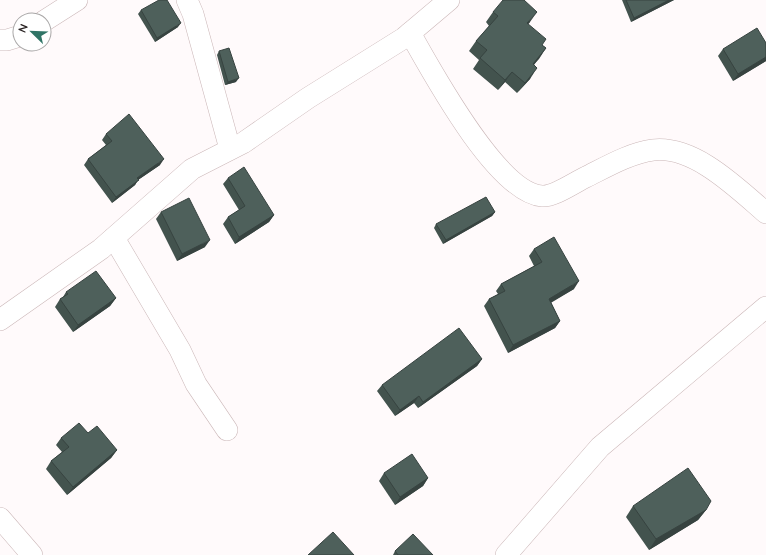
<svg xmlns="http://www.w3.org/2000/svg" width="766" height="555" viewBox="0 0 766 555" font-family="Quicksand,sans-serif">
<style>
.lines{fill:none;stroke-linecap:round;stroke-linejoin:round}
.street-casing{stroke:#cbb7b8;stroke-width:22}
.street{stroke:#fff;stroke-width:21}
.wall{fill:#43534e}
.shaded-wall{fill:#374340}
.building{fill:#4e605b;stroke:#374340}
</style>
<rect width="100%" height="100%" fill="#fffafb"/>
<g class="lines">
<defs>
<g id="street">
<polyline points="187,0 193,14 230,149"/>
<polyline points="44,21 77,0"/>
<path d="M410,33C431,70 497,193 542,196C554,197 575,182 586,177C606,167 630,153 653,150C694,145 737,188 766,213"/>
<polyline points="0,40 7,40 20,36"/>
<polyline points="114,238 180,350 196,384 227,430"/>
<polyline points="0,320 101,249 192,169 243,143 308,98 404,38 449,0"/>
<polyline points="0,518 32,555"/>
<polyline points="506,555 600,447 766,307"/>
</g>
</defs>
<use href="#street" class="street-casing"/>
<use href="#street" class="street"/>
</g>
<g class="wall">
<polygon points="622,0 674,0 631,22"/>
<polygon points="141,10 178,27 155,42 138,14"/>
<polygon points="493,12 530,22 528,24 542,45 546,48 534,65 530,79 517,93 505,82 498,90 473,69 479,60 469,51 476,41 489,26 486,22"/>
<polygon points="766,43 766,61 733,81 718,56 723,49"/>
<polygon points="219,51 236,82 225,85 217,55"/>
<polygon points="106,134 160,165 138,180 135,185 112,203 84,165 88,159 106,145 102,140"/>
<polygon points="228,178 274,215 269,222 235,244 223,224 228,217 239,210 223,184"/>
<polygon points="161,212 205,247 177,261 156,219"/>
<polygon points="495,212 492,216 443,244 434,228 436,224"/>
<polygon points="534,249 574,289 551,302 560,321 555,328 508,353 484,306 489,299 498,294 496,291 501,284 534,266 529,256"/>
<polygon points="66,292 116,298 110,306 73,332 55,307 60,299 63,297"/>
<polygon points="482,359 477,366 418,408 414,403 395,416 377,391 382,385"/>
<polygon points="88,433 117,450 111,458 67,495 46,469 51,461 62,452 56,445 61,438"/>
<polygon points="384,473 428,478 423,486 395,505 379,481"/>
<polygon points="633,506 706,510 698,520 649,550 626,517"/>
<polygon points="395,551 433,555 393,555"/>
</g>
<g class="shaded-wall">
<polygon points="669,0 674,0 631,22 634,18"/>
<polygon points="537,12 530,22 520,34 527,23"/>
<polygon points="181,23 178,27 155,42 157,38"/>
<polygon points="546,48 539,59 525,74 533,64"/>
<polygon points="766,57 766,61 733,81 738,74"/>
<polygon points="537,68 530,79 517,93"/>
<polygon points="512,72 505,82 498,90 505,80"/>
<polygon points="239,78 236,82 225,85 228,82"/>
<polygon points="164,159 160,165 138,180 135,185 112,203 116,197 137,178"/>
<polygon points="495,212 492,216 443,244 446,240"/>
<polygon points="274,215 269,222 235,244 239,237"/>
<polygon points="210,240 205,247 177,261 182,254"/>
<polygon points="579,281 574,289 544,307 549,299"/>
<polygon points="116,298 110,306 73,332 78,325"/>
<polygon points="560,321 555,328 508,353 513,345"/>
<polygon points="482,359 477,366 418,408 423,402"/>
<polygon points="419,396 414,403 395,416 400,410"/>
<polygon points="117,450 111,458 67,495 73,487"/>
<polygon points="428,478 423,486 395,505 400,497"/>
<polygon points="706,510 698,520 649,550 656,539"/>
</g>
<g class="building">
<polygon points="159,0 167,0 181,23 157,38 141,10"/>
<polygon points="503,0 524,0 537,12 527,23 546,39 542,45 546,48 533,64 537,68 525,83 512,72 505,80 480,58 487,50 476,41 498,16 493,12"/>
<polygon points="626,0 669,0 634,18"/>
<polygon points="757,28 766,43 766,57 738,74 723,49"/>
<polygon points="229,48 239,78 228,82 219,51"/>
<polygon points="129,114 164,159 137,178 139,180 116,197 88,159 112,141 106,134"/>
<polygon points="244,167 274,215 239,237 228,217 245,206 228,178"/>
<polygon points="486,197 495,212 446,240 436,224"/>
<polygon points="189,198 210,240 182,254 161,212"/>
<polygon points="554,237 579,281 549,299 560,321 513,345 489,299 505,291 501,284 542,262 534,249"/>
<polygon points="96,271 116,298 78,325 60,299 68,294 66,292"/>
<polygon points="459,328 482,359 423,402 419,396 400,410 382,385"/>
<polygon points="79,423 88,433 97,426 117,450 73,487 51,461 69,447 61,438"/>
<polygon points="412,454 428,478 400,497 384,473"/>
<polygon points="688,468 711,501 706,510 656,539 633,506"/>
<polygon points="333,532 354,555 308,555"/>
<polygon points="413,534 433,555 398,555 395,551"/>
</g>
<g transform="translate(32 32) rotate(293)"><circle r="19" fill="#ffffff" stroke="#a9a7a7"/>
<path d="M0-3L7 15L0 10L-7 15Z" fill="#307466"/>
<text y="-6" font-size="11" font-weight="bold" text-anchor="middle" fill="#292222">N</text>
</g>
</svg>
